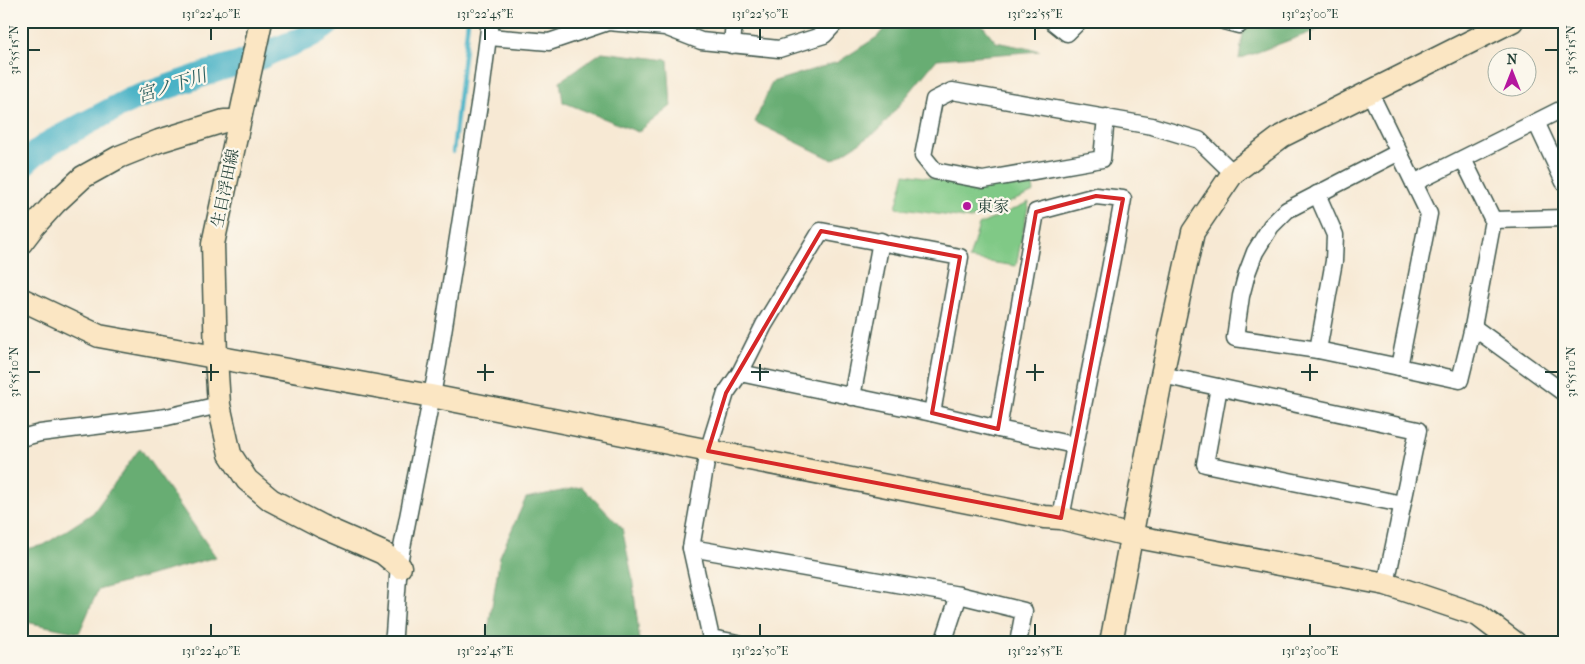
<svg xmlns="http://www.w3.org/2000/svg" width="1585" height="664" viewBox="0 0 1585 664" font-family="'IM FELL French Canon','Noto Serif JP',serif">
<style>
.green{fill:#80c986;stroke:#50835d}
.forest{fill:#68ad73;stroke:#447554}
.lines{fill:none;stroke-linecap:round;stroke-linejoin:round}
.stream{stroke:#48b2c6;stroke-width:4.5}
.river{stroke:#48b2c6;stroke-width:25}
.street-casing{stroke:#3f574c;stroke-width:19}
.secondary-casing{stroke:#3f574c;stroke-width:25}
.street{stroke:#fff;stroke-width:16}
.secondary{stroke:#fbe6c3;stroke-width:22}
.marked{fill:none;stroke:#d62828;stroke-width:4;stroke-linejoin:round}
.ticks{fill:none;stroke:#1f3d34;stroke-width:2}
.poi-dot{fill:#b5179e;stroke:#fbf7ec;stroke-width:2}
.labels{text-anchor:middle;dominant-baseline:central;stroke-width:4.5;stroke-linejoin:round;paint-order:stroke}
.street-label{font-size:16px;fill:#1f3d34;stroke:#fbf7ec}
.poi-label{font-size:16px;fill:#1f3d34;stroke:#fbf7ec;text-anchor:start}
.water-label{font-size:18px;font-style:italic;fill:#2b6060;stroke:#fbf7ec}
.neatline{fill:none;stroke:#1f3d34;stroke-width:2}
.ticks-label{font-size:12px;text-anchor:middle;fill:#1f3d34}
</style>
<rect width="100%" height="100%" fill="#fbf7ec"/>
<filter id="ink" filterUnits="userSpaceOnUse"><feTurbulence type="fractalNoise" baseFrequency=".02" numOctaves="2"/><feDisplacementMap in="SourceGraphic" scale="10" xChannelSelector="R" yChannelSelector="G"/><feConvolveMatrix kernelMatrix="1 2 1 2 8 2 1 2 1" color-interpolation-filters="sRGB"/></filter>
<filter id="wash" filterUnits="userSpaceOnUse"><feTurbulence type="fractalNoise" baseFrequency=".0096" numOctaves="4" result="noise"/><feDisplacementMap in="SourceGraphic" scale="20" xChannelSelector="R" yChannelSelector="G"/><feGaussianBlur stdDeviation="1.12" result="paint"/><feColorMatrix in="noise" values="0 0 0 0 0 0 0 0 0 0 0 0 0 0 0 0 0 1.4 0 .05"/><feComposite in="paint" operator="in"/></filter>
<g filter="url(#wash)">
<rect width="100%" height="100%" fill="#f7e9d4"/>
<g class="green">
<polygon points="905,174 983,186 1032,179 1034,192 971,219 896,208"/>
<polygon points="1029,202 1016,266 969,259 979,225"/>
</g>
<g class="forest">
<polygon points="891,21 979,21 996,42 1040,51 937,59 879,130 833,160 755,122 772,82 838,62 877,37"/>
<polygon points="1245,21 1341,21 1239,59"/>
<polygon points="602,52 668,60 671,106 638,132 563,102 560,81"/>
<polygon points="140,448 216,557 98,590 79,633 21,621 21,550 44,545 93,513"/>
<polygon points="582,487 622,528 632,576 640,643 486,643 500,556 526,498"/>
</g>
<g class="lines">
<polyline class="stream" points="453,152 468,21"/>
<path class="river" d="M21,166L33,155L51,142L130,100L222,68L261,57C272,50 284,47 295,42C307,38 321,30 331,21"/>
</g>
</g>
<g filter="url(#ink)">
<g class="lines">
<defs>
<g id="street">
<polyline points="1052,21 1067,33 1079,21"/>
<polyline points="1224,21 1239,25 1243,21"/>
<polyline points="489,37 549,42 608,22 665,27 701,41 779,49 824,35 837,21"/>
<polyline points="732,45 734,21"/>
<polyline points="1370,93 1429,214 1399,367 1318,350 1235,338 1241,296 1247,273 1255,252 1271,226 1287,210 1399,152"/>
<polyline points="1106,117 1102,159 983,180 935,171 923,156 934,100 952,91 1152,126 1199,140 1233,173"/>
<polyline points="1536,122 1564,182"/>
<polyline points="1414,183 1564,108"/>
<polyline points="1317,194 1335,235 1334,261 1318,350"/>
<polyline points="1493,220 1564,218"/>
<polyline points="1473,327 1564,393"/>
<polyline points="1399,367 1460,380 1473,327 1493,220 1463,159"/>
<polyline points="740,373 932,413 998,429 1074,445"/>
<polyline points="1162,375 1418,430 1386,584"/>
<polyline points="1219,387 1205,464 1402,504"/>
<polyline points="852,397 881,241"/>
<path d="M998,429L1036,212L1096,196L1123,199C1104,306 1081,412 1061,518"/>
<polyline points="21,438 40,433 167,417 219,405"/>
<polyline points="691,548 959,595 1024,611 1018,643"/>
<polyline points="392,643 394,634 399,563 438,364 481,92 490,21"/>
<polyline points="738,643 711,638 691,548 708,451 726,393 740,373 764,325 821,231 960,257 932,413"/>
<polyline points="943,643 959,595"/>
</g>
<g id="secondary">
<polyline points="261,21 213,244 216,358 219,405 230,454 247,480 271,500 321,526 383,553 400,567"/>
<polyline points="21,243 34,226 55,203 83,177 119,157 159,141 224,121 238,121"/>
<polyline points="21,299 99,336 431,396 1044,517 1061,518 1132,536 1386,584 1478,615 1515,643"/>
<polyline points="1111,643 1162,375 1193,232 1233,173 1282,136 1512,21"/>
</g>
</defs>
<use href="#street" class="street-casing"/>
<use href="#secondary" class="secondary-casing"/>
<use href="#street" class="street"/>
<use href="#secondary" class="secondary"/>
</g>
</g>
<path class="marked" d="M1096,196L1123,199L1061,518L708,451L726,393L821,231L960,257L932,413L998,429L1036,212Z"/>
<path class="ticks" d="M211,28V40M485,28V40M760,28V40M1035,28V40M1310,28V40M28,50H40M1545,50H1558M211,364V381M485,364V381M760,364V381M1035,364V381M1310,364V381M28,372H40M202,372H219M477,372H494M751,372H769M1026,372H1044M1301,372H1318M1545,372H1558M211,624V636M485,624V636M760,624V636M1035,624V636M1310,624V636"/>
<circle class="poi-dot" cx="967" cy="206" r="5"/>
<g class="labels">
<g class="street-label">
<text transform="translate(225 188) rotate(-78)">生目浮田線</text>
</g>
<g class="poi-label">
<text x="977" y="206">東家</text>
</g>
<g class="water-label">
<text transform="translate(172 86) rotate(-18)">宮ノ下川</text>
</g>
</g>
<rect width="1585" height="664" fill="none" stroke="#fbf7ec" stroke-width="55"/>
<g transform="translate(1512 72)"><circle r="24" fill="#fbf7ec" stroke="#a3ada2"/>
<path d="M0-4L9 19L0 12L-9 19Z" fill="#b5179e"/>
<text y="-8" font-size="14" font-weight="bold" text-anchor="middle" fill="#1f3d34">N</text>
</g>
<rect x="28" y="28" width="1530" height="608" class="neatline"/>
<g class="ticks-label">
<text x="211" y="18">131°22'40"E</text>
<text x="485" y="18">131°22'45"E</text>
<text x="760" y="18">131°22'50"E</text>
<text x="1035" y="18">131°22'55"E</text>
<text x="1310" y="18">131°23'00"E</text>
<text transform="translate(14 50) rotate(-90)" y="4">31°55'15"N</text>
<text transform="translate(1571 50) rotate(-90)" y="4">31°55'15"N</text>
<text transform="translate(14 372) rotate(-90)" y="4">31°55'10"N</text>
<text transform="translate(1571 372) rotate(-90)" y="4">31°55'10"N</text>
<text x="211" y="655">131°22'40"E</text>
<text x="485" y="655">131°22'45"E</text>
<text x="760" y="655">131°22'50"E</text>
<text x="1035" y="655">131°22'55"E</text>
<text x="1310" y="655">131°23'00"E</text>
</g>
</svg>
